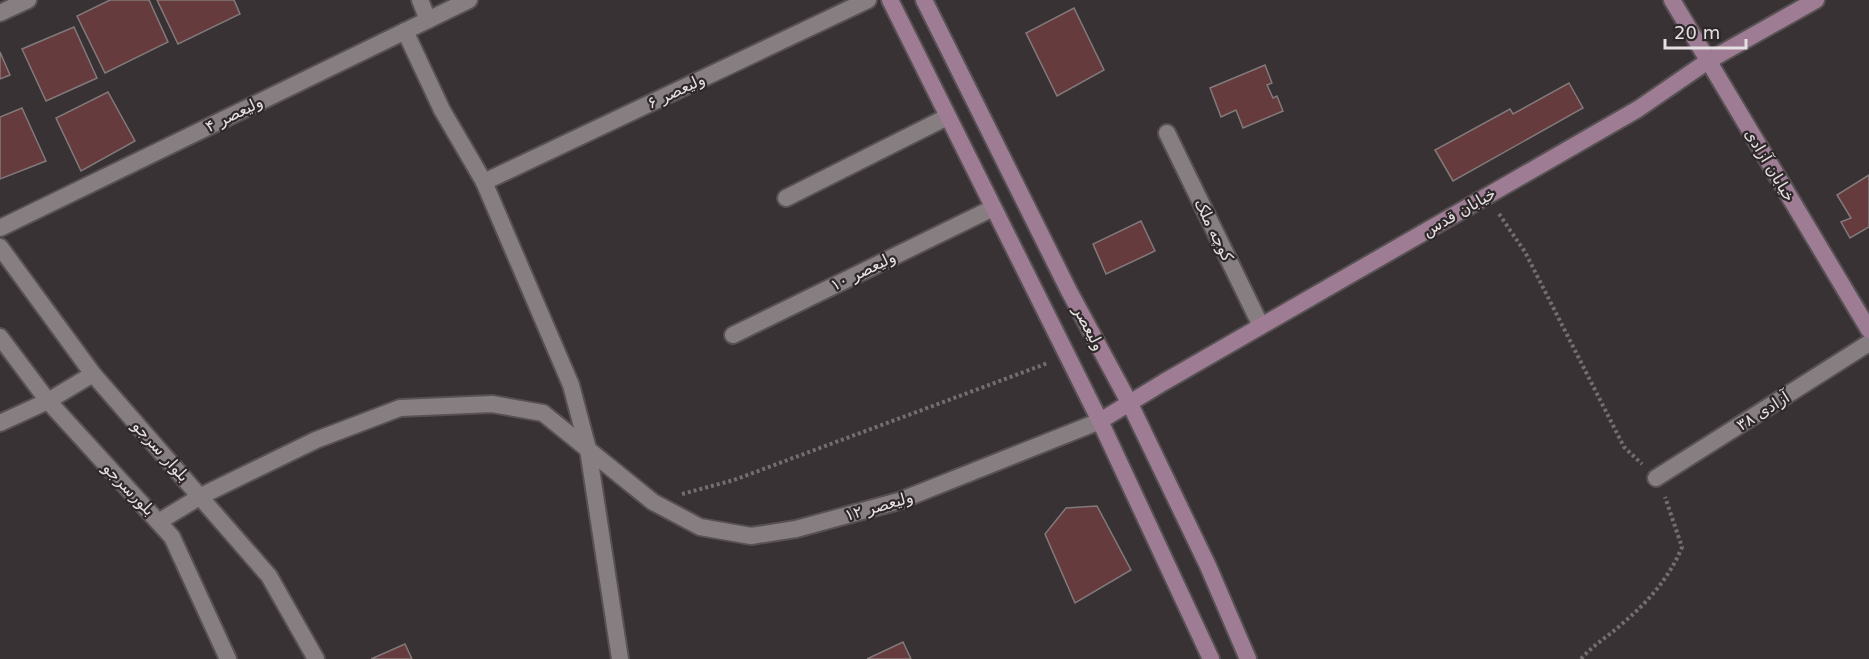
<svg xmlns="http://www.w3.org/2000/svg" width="1869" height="659" viewBox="0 0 1869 659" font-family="'DejaVu Sans','Noto Naskh Arabic',sans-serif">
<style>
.building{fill:#663b3e;stroke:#827a7a;stroke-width:1.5}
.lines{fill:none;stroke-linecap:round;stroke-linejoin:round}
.minor-casing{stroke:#575153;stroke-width:20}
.tertiary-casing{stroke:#575153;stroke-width:20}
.secondary-casing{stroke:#575153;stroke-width:20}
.path{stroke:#746e6f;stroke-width:4;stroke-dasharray:3 3;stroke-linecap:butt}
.minor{stroke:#877e81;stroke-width:16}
.tertiary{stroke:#877e81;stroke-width:16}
.secondary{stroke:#9e7d94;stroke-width:16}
.labels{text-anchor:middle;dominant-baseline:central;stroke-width:4.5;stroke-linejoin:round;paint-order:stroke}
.street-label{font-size:16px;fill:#e5e0e1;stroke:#2f282a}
</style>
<rect width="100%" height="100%" fill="#393234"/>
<g class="building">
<polygon points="110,0 149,0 168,42 105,73 77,16"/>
<polygon points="157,0 234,0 240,14 178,44"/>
<polygon points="1074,8 1104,70 1057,96 1026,33"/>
<polygon points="74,27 97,78 46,101 22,49"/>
<polygon points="0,52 10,75 0,79"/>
<polygon points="1265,65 1272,83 1267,85 1273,98 1277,96 1283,111 1243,128 1236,110 1221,117 1210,88"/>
<polygon points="1569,83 1583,108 1453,181 1435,150 1510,109 1513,114"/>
<polygon points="108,92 135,141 81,171 56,118"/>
<polygon points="22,108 46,161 0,179 0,117"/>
<polygon points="1869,175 1869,227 1850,238 1841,222 1851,218 1837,195"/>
<polygon points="1141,221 1155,251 1106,274 1093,244"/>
<polygon points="1097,506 1131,570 1075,603 1045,534 1066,508"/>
<polygon points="903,642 911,659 867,659"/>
<polygon points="405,644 412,659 371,659"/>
</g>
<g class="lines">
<defs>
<g id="minor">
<polyline points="420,0 428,20"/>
<polyline points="0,13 28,0"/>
<polyline points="405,31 442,110 484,182 571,385 588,449 620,659"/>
<polyline points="1167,133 1261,326"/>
<polyline points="484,182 868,0"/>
<polyline points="786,198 947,117"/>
<polyline points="0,228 469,0"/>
<polyline points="733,335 993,208"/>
<polyline points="0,423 48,401"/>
<polyline points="1656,478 1869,343"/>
<polyline points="201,496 316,440 400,408 492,404 543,413 653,502 700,527 751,536 796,529 899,501 1100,421"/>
</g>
<g id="tertiary">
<polyline points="0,247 93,374 269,576 316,659"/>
<polyline points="0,337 48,401 172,537 228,659"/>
<polyline points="48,401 93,374"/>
<polyline points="160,521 201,496"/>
</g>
<g id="secondary">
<polyline points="890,0 1100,421 1211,659"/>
<polyline points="924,0 1069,291 1130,404 1208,566 1248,659"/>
<polyline points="1672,0 1869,330"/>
<polyline points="1100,421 1164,382 1638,109 1708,61 1816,0"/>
</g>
</defs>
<use href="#minor" class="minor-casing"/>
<use href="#tertiary" class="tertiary-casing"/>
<use href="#secondary" class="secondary-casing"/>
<g class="path">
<polyline points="1499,214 1525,252 1624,447 1642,464"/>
<polyline points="682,494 734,480 1048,363"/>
<path d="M1581,659C1594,644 1609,636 1623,623C1648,602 1670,577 1682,547L1665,497"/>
</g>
<use href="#minor" class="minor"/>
<use href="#tertiary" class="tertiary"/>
<use href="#secondary" class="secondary"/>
</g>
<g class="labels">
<g class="street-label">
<text transform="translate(676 91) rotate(-25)">ولیعصر ۶</text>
<text transform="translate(234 114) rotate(-26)">ولیعصر ۴</text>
<text transform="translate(1770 165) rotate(59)">خیابان آزادی</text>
<text transform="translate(1459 212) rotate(-30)">خیابان قدس</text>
<text transform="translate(1214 230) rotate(64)">کوچه ملک</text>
<text transform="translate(863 271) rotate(-26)">ولیعصر ۱۰</text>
<text transform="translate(1089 328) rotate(62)">ولیعصر</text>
<text transform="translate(1763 411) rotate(-32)">آزادی ۳۸</text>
<text transform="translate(161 451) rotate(48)">بلوار سرجو</text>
<text transform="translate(129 489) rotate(46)">بلورسرجو</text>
<text transform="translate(879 506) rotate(-16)">ولیعصر ۱۲</text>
</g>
</g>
<path d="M1665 39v9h81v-9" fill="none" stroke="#e5e0e1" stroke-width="3"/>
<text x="1674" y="39" font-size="18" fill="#e5e0e1" stroke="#2f282a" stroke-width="4.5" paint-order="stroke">20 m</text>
</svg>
